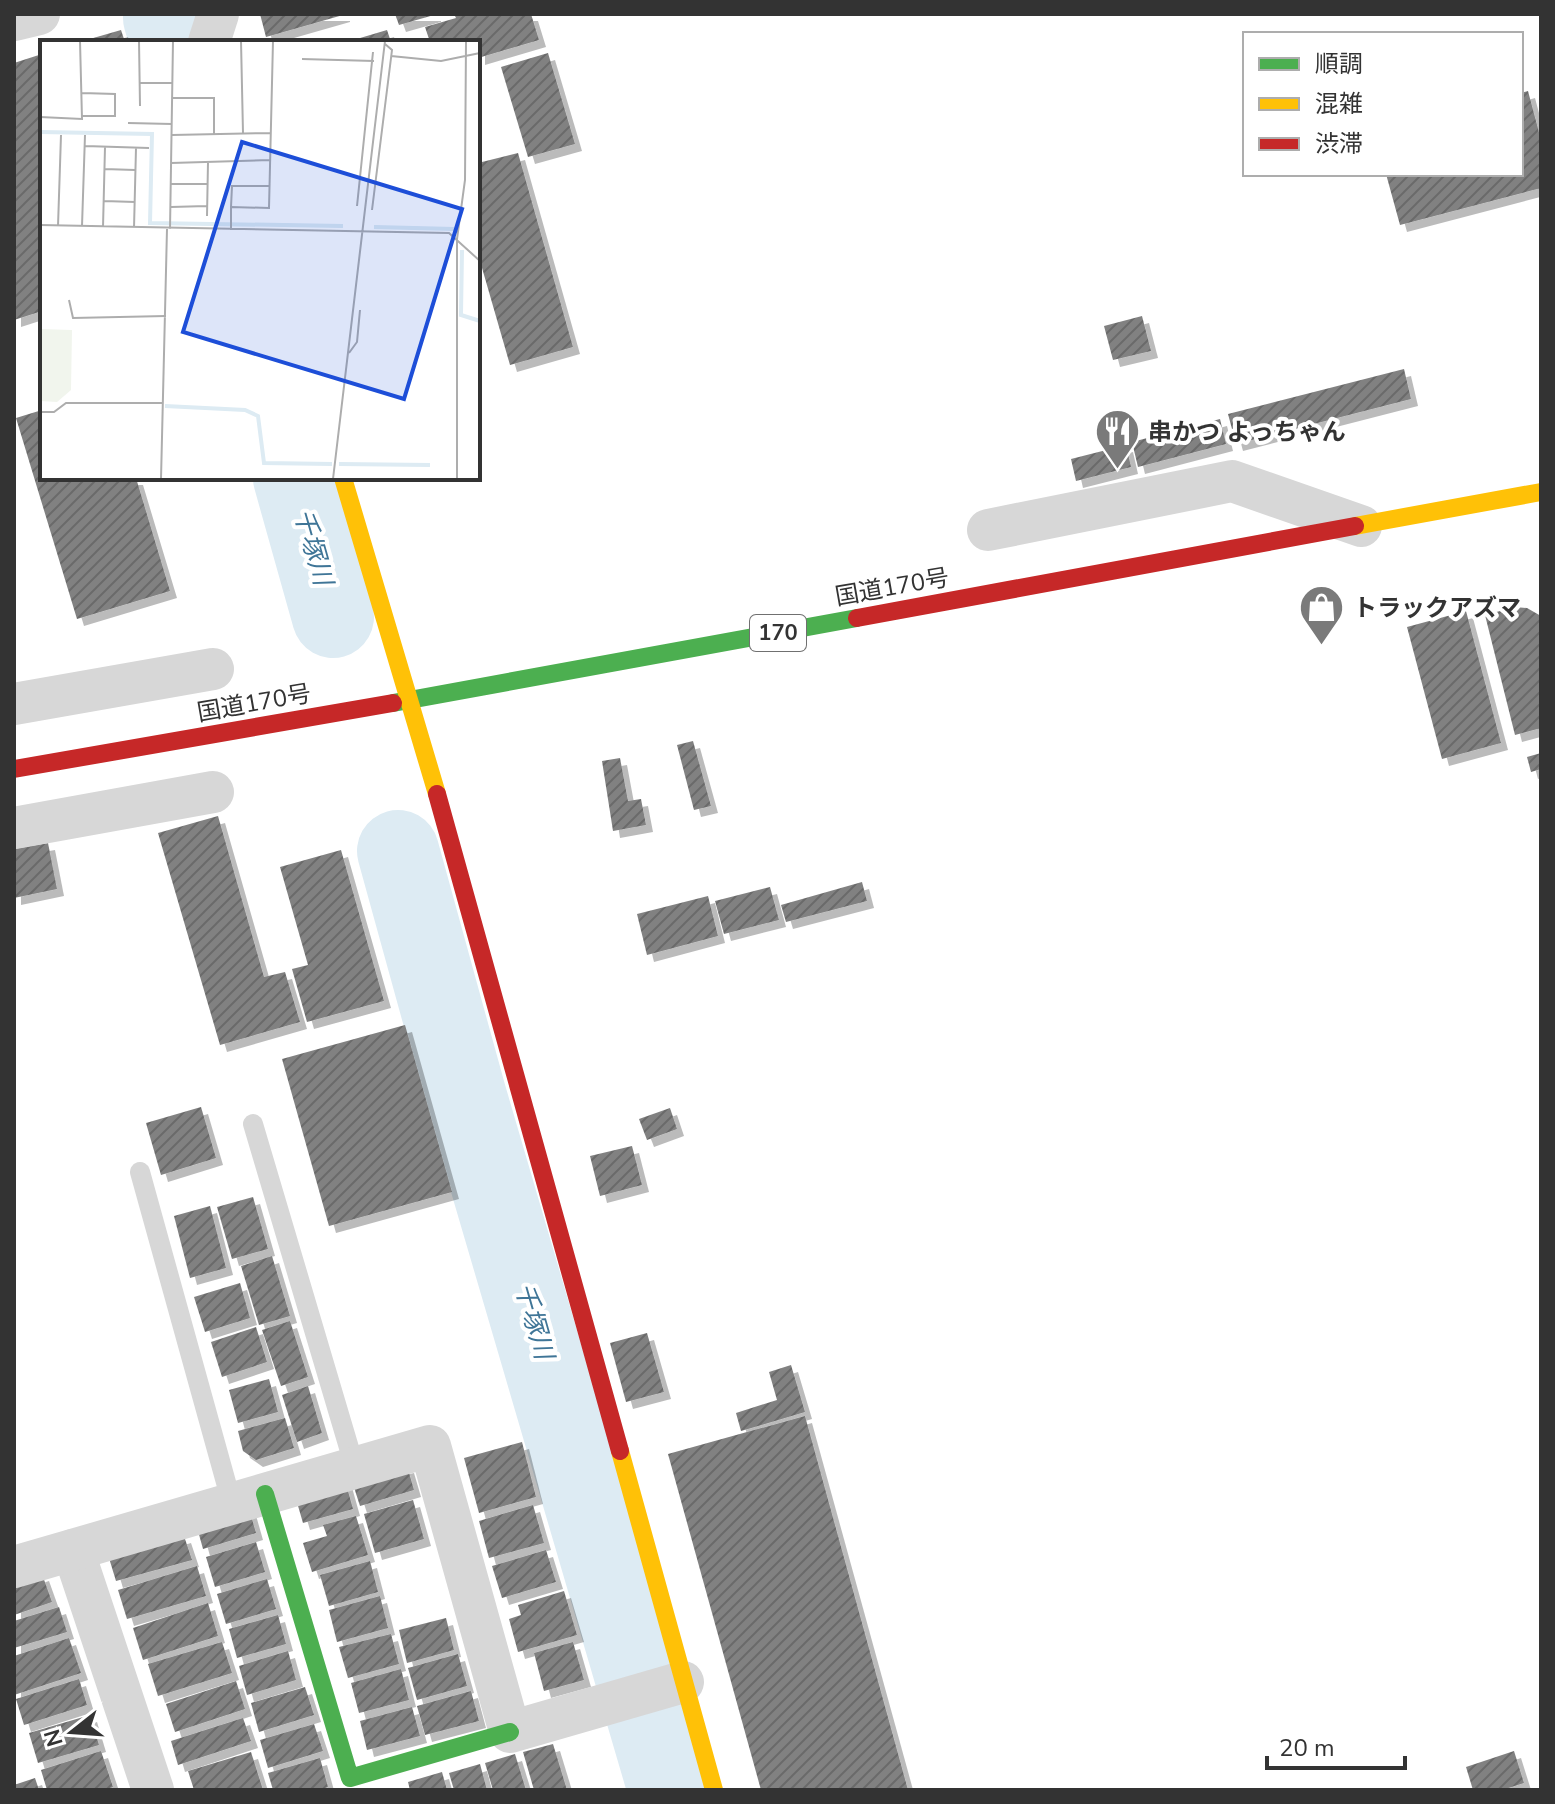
<svg xmlns="http://www.w3.org/2000/svg" width="1555" height="1804" viewBox="0 0 1555 1804" font-family="'Nunito Sans','Noto Sans JP',sans-serif">
<style>
.lines{fill:none;stroke-linecap:round;stroke-linejoin:round}
.river{stroke:#ddebf3;stroke-width:82}
.building{fill:url(#building-hatch);filter:url(#shadow)}
.lane{stroke:#d7d7d7;stroke-width:20}
.street{stroke:#d7d7d7;stroke-width:42}
.fast{stroke:#4caf50;stroke-width:18}
.slow{stroke:#ffc107;stroke-width:18}
.jam{stroke:#c62828;stroke-width:18}
.labels{text-anchor:middle;dominant-baseline:central;stroke-width:8;stroke-linejoin:round;paint-order:stroke}
.shield{fill:#fff;stroke:#707070;stroke-width:2}
.shield-label{font-size:22px;font-weight:bold;fill:#333}
.poi-label{font-size:24px;font-weight:bold;fill:#333;stroke:#fff;text-anchor:start}
.street-label{font-size:24px;fill:#333;stroke:#fff}
.water-label{font-size:26px;font-style:italic;fill:#3f7597;stroke:#fff}
.inset-river{fill:none;stroke:#ddebf3;stroke-width:4}
.inset-road{fill:none;stroke:#adadad;stroke-width:2}
.view{fill:#1d4ed8;fill-opacity:0.15;stroke:#1d4ed8;stroke-width:4}
.inset-edge{fill:none;stroke:#333;stroke-width:4}
</style>
<defs>
<pattern id="building-hatch" width="6" height="6" patternUnits="userSpaceOnUse" patternTransform="scale(2)"><rect width="6" height="6" fill="#818181"/><path d="M-1 1l2-2M0 6l6-6M5 7l2-2" fill="none" stroke="#6a6a6a"/></pattern>
<filter id="shadow"><feDropShadow dx="7" dy="7" stdDeviation="0" flood-color="#0004"/></filter>
</defs>
<rect width="100%" height="100%" fill="#fff"/>
<g class="lines">
<g class="river">
<polyline points="164,18 171,42"/>
<polyline points="294,478 333,617"/>
<polyline points="398,851 465,1094 669,1790"/>
</g>
</g>
<g class="building">
<polygon points="260,14 343,14 343,15 266,37"/>
<polygon points="395,14 434,14 434,15 399,25"/>
<polygon points="454,14 531,14 539,40 478,58 478,42 430,42 425,27 456,18"/>
<polygon points="121,30 125,42 83,42 83,41"/>
<polygon points="387,30 391,42 351,42 350,41"/>
<polygon points="548,53 575,144 528,157 501,67"/>
<polygon points="42,54 42,311 14,320 14,63"/>
<polygon points="1528,91 1541,140 1541,188 1400,225 1386,174 1521,174 1521,93"/>
<polygon points="518,153 573,347 510,365 478,254 478,163"/>
<polygon points="1142,316 1151,351 1113,360 1104,326"/>
<polygon points="1404,369 1411,399 1236,444 1228,414"/>
<polygon points="42,410 42,478 136,478 170,591 77,619 16,418"/>
<polygon points="1220,419 1226,444 1138,467 1132,442"/>
<polygon points="1126,445 1131,467 1076,481 1071,459"/>
<polygon points="1515,607 1527,608 1541,616 1541,728 1515,735 1485,615"/>
<polygon points="1466,611 1501,743 1442,759 1407,627"/>
<polygon points="693,741 711,806 694,810 677,745"/>
<polygon points="1541,753 1541,769 1531,772 1527,757"/>
<polygon points="620,758 628,801 641,799 646,825 613,831 602,761"/>
<polygon points="218,816 264,977 285,972 300,1022 220,1045 158,833"/>
<polygon points="48,843 57,889 14,898 14,849"/>
<polygon points="341,850 384,1001 307,1022 292,969 308,965 280,867"/>
<polygon points="862,882 867,901 786,922 781,905"/>
<polygon points="770,887 779,920 724,934 715,901"/>
<polygon points="708,896 718,936 647,955 637,914"/>
<polygon points="405,1025 452,1192 329,1226 282,1059"/>
<polygon points="201,1107 216,1158 161,1175 146,1123"/>
<polygon points="670,1108 677,1129 647,1140 639,1119"/>
<polygon points="632,1146 642,1185 600,1196 590,1156"/>
<polygon points="253,1197 268,1249 232,1259 217,1207"/>
<polygon points="210,1206 226,1268 190,1278 174,1216"/>
<polygon points="272,1256 290,1316 259,1325 241,1266"/>
<polygon points="240,1283 250,1318 205,1332 194,1297"/>
<polygon points="290,1321 308,1377 281,1386 262,1330"/>
<polygon points="256,1327 267,1362 222,1377 211,1342"/>
<polygon points="647,1333 664,1392 626,1402 610,1343"/>
<polygon points="791,1365 805,1412 741,1431 736,1413 777,1400 769,1372"/>
<polygon points="269,1379 278,1412 238,1423 229,1390"/>
<polygon points="308,1386 322,1433 297,1442 282,1395"/>
<polygon points="805,1416 908,1790 761,1790 668,1454"/>
<polygon points="285,1418 294,1448 256,1460 243,1451 238,1431"/>
<polygon points="522,1442 536,1497 479,1513 464,1458"/>
<polygon points="407,1466 414,1490 360,1506 351,1478"/>
<polygon points="344,1477 353,1509 303,1523 296,1499"/>
<polygon points="413,1500 424,1539 375,1553 364,1514"/>
<polygon points="248,1505 256,1533 203,1549 195,1520"/>
<polygon points="533,1505 544,1543 489,1558 479,1521"/>
<polygon points="356,1516 368,1555 312,1572 303,1543 327,1536 323,1525"/>
<polygon points="184,1536 192,1560 116,1581 109,1558"/>
<polygon points="256,1542 265,1572 215,1587 206,1557"/>
<polygon points="546,1550 556,1582 502,1598 492,1566"/>
<polygon points="370,1561 378,1592 329,1606 320,1575"/>
<polygon points="197,1566 206,1596 127,1619 118,1590"/>
<polygon points="42,1574 52,1602 14,1615 14,1583"/>
<polygon points="267,1579 276,1609 226,1624 217,1594"/>
<polygon points="564,1591 577,1635 518,1652 509,1619 521,1615 518,1605"/>
<polygon points="380,1596 388,1628 337,1642 329,1610"/>
<polygon points="208,1603 218,1636 143,1660 133,1628"/>
<polygon points="59,1607 67,1632 14,1648 14,1621"/>
<polygon points="278,1615 286,1644 237,1658 229,1629"/>
<polygon points="446,1618 454,1650 407,1663 399,1630"/>
<polygon points="391,1634 399,1664 348,1678 339,1647"/>
<polygon points="69,1638 81,1673 14,1695 14,1656"/>
<polygon points="222,1642 232,1673 158,1696 148,1664"/>
<polygon points="573,1642 584,1680 544,1691 534,1653"/>
<polygon points="288,1651 296,1680 247,1695 239,1666"/>
<polygon points="458,1654 467,1686 417,1700 408,1668"/>
<polygon points="401,1669 409,1700 359,1713 351,1683"/>
<polygon points="79,1679 87,1705 24,1725 16,1699"/>
<polygon points="236,1681 245,1709 175,1732 166,1704"/>
<polygon points="305,1687 314,1715 259,1732 251,1703"/>
<polygon points="471,1691 479,1721 425,1735 417,1706"/>
<polygon points="412,1707 420,1736 367,1750 360,1721"/>
<polygon points="90,1715 99,1745 38,1763 29,1733"/>
<polygon points="243,1718 251,1741 178,1765 171,1741"/>
<polygon points="314,1724 323,1751 268,1768 260,1740"/>
<polygon points="553,1744 567,1790 534,1790 523,1752"/>
<polygon points="101,1751 113,1787 104,1790 47,1790 41,1770"/>
<polygon points="1514,1751 1524,1783 1502,1790 1473,1790 1466,1767"/>
<polygon points="251,1752 263,1790 194,1790 188,1771"/>
<polygon points="515,1754 526,1790 493,1790 485,1763"/>
<polygon points="320,1758 328,1787 319,1790 273,1790 268,1773"/>
<polygon points="480,1764 487,1790 454,1790 449,1773"/>
<polygon points="442,1772 447,1790 410,1790 408,1782"/>
<polygon points="35,1778 39,1790 14,1790 14,1785"/>
</g>
<g class="lines">
<g class="lane">
<polyline points="253,1124 355,1468"/>
<polyline points="140,1172 232,1504"/>
</g>
<g class="street">
<polyline points="14,20 39,14"/>
<polyline points="209,42 218,14"/>
<polyline points="988,530 1232,481 1361,526"/>
<polyline points="14,704 213,669"/>
<polyline points="14,828 213,792"/>
<polyline points="73,1550 153,1790"/>
<polyline points="14,1567 430,1446 510,1732 683,1682"/>
</g>
<g class="fast">
<polyline points="393,703 857,618"/>
<polyline points="265,1494 350,1778 510,1732"/>
</g>
<g class="slow">
<polyline points="343,478 437,794"/>
<polyline points="1355,526 1541,492"/>
<polyline points="620,1451 714,1790"/>
</g>
<g class="jam">
<polyline points="857,618 1355,526"/>
<polyline points="14,769 393,703"/>
<polyline points="437,794 620,1451"/>
</g>
</g>
<defs>
<symbol id="restaurant-pin" viewBox="-11 -11 22 30"><path d="M0 17L-7.5 6A9.5 9.5 0 1 1 7.5 6Z" fill="#7a7a7a" stroke="#fff"/><path d="M-5-6h1v4h1v-4h1v4h1v-4h1v5L-1.5 .5V6h-2V.5L-5-1ZM5-6V6H3V1.5H1.5Q1.5-4 5-6Z" fill="#fff"/></symbol>
<symbol id="shop-pin" viewBox="-11 -11 22 30"><path d="M0 17L-7.5 6A9.5 9.5 0 1 1 7.5 6Z" fill="#7a7a7a" stroke="#fff"/><path d="M-5-2.5h2.3a2.7 3.5 0 0 1 5.4 0H5L5.5 6h-11ZM-1.5-2.5h3a1.5 2.3 0 0 0-3 0Z" fill="#fff"/></symbol>
</defs>
<g fill-rule="evenodd">
<use href="#restaurant-pin" x="1092" y="406" width="51" height="69"/>
<use href="#shop-pin" x="1296" y="582" width="51" height="69"/>
</g>
<g class="labels">
<rect class="shield" x="750" y="615" width="56" height="36" rx="6"/>
<g class="shield-label">
<text x="778" y="633">170</text>
</g>
<g class="poi-label">
<text x="1148" y="432">串かつ よっちゃん</text>
<text x="1353" y="608">トラックアズマ</text>
</g>
<g class="street-label">
<text transform="translate(892 587) rotate(-10)">国道170号</text>
<text transform="translate(254 703) rotate(-10)">国道170号</text>
</g>
<g class="water-label">
<text transform="translate(313 547) rotate(74)">千塚川</text>
<text transform="translate(534 1321) rotate(74)">千塚川</text>
</g>
</g>
<g transform="translate(40 40)">
<rect width="440" height="440" fill="#fff"/>
<path d="M0,289L32,290L31,350L17,362L0,361Z" fill="#f1f5ed"/>
<path class="inset-river" d="M0,92L112,94L110,183L303,186M334,187L414,189M422,210L421,275L440,281M125,366L205,370L218,376L224,423L292,424M299,424L390,425"/>
<path class="inset-road" d="M99,1L100,66M201,1L203,93M351,16L401,21L440,13M262,19L334,21M100,43H132M42,53L75,54V76H42M132,58H174V94M0,77L42,79L40,1M88,83L132,84M132,95L230,93M45,106L109,108M131,123L230,120M64,129L95,130M131,144H167M64,161L95,162M317,166L333,12M131,167L167,166M191,167L192,146H229M332,170L352,10L345,4M167,176L168,122M0,185L409,193L440,221M18,186L21,95M42,186L45,95M63,187L65,107M94,188L96,108M130,189L133,1M191,190V167L229,168L233,1M29,260L33,278L126,276M309,313L317,302L320,270M0,372H14L26,363H122M121,439L127,189M293,439L345,1M417,439V199L425,140L426,1"/>
<path class="view" d="M202,102L422,169L364,359L143,292Z"/>
<rect width="440" height="440" class="inset-edge"/>
</g>
<rect width="1555" height="1804" fill="none" stroke="#333333" stroke-width="32"/>
<rect x="1243" y="32" width="280" height="144" fill="#ffffff" stroke="#adadad" stroke-width="2"/>
<rect x="1259" y="58" width="40" height="12" fill="#4caf50" stroke="#adadad" stroke-width="2"/>
<text x="1315" y="72" font-size="24" fill="#333333">順調</text>
<rect x="1259" y="98" width="40" height="12" fill="#ffc107" stroke="#adadad" stroke-width="2"/>
<text x="1315" y="112" font-size="24" fill="#333333">混雑</text>
<rect x="1259" y="138" width="40" height="12" fill="#c62828" stroke="#adadad" stroke-width="2"/>
<text x="1315" y="152" font-size="24" fill="#333333">渋滞</text>
<g transform="translate(72 1732) rotate(253)" stroke="#ffffff" stroke-width="6" paint-order="stroke">
<path d="M0-6L14 30L0 20L-14 30Z" fill="#333333"/>
<text y="-12" font-size="22" font-weight="bold" text-anchor="middle" fill="#333333">N</text>
</g>
<path d="M1267 1756v12h138v-12" fill="none" stroke="#333333" stroke-width="4"/>
<text x="1279" y="1756" font-size="24" fill="#333333" stroke="#ffffff" stroke-width="6" paint-order="stroke">20 m</text>
</svg>
